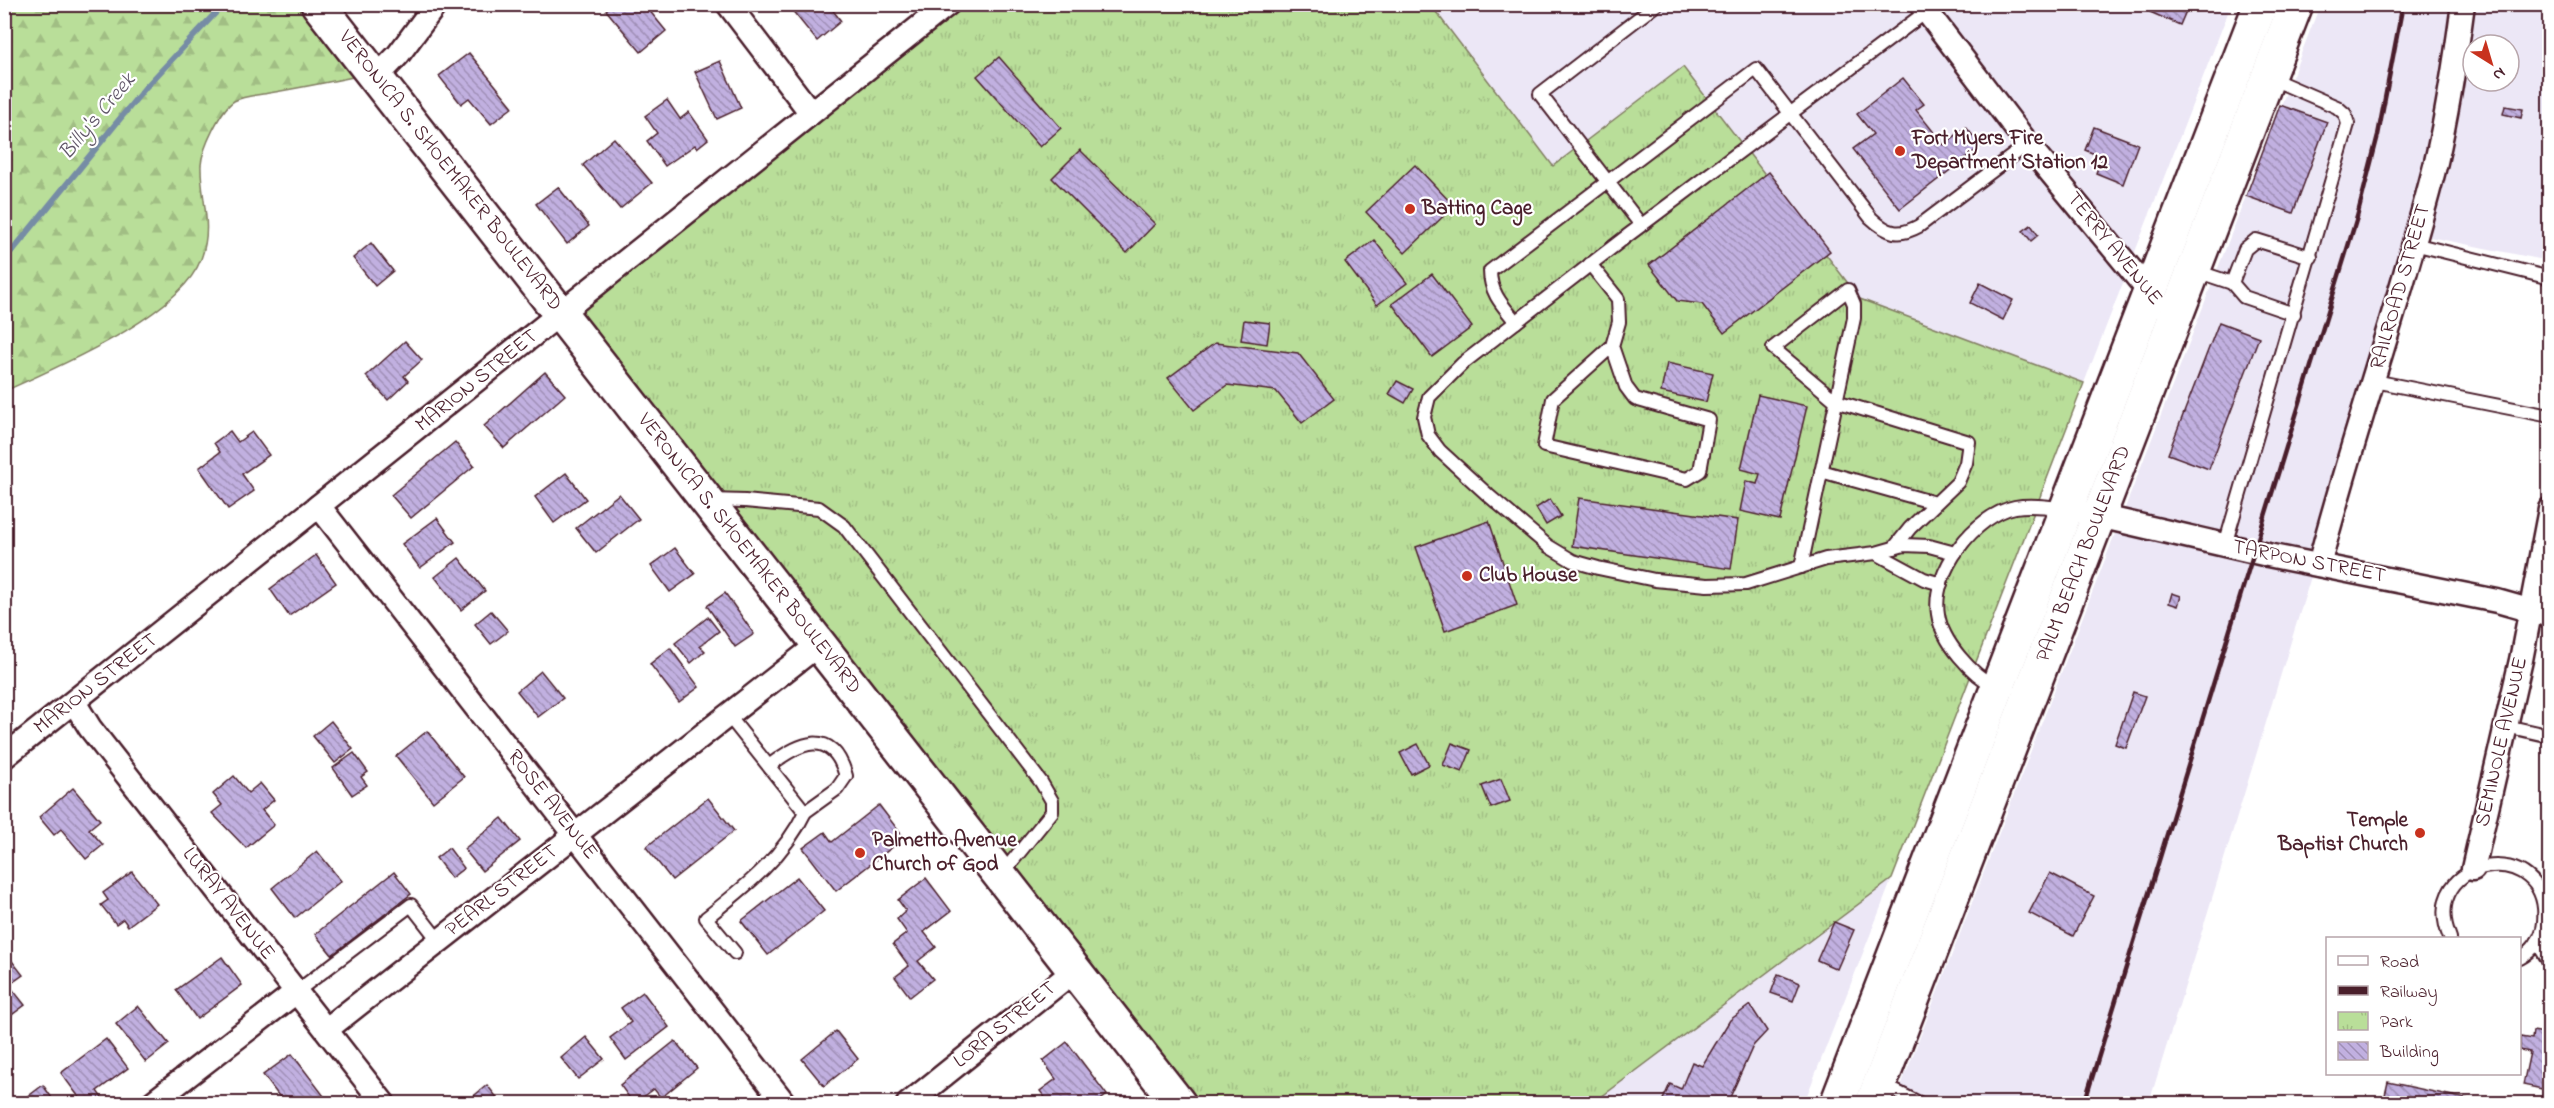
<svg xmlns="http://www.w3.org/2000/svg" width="2554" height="1108" viewBox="0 0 2554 1108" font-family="'Indie Flower',sans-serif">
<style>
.built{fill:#ece7f6;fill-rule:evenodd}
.forest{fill:url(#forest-firs);stroke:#827e62;stroke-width:1.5}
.park{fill:url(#park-tufts);stroke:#827e62;stroke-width:1.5}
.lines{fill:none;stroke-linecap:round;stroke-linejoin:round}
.stream{stroke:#768ca5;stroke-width:6}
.building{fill:url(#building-back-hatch);stroke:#4a1f2b;stroke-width:1.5}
.lane-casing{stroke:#4a1f2b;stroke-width:16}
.street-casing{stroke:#4a1f2b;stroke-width:27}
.secondary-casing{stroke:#4a1f2b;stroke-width:38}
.primary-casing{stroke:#4a1f2b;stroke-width:38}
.lane{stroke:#fff;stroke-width:12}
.street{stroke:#fff;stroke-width:22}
.secondary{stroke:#fff;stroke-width:33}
.primary{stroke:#fff;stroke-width:33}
.rail{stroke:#4a1f2b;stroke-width:4.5}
.poi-dot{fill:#c8321e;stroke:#fff;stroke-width:2}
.labels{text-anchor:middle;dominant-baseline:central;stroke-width:4.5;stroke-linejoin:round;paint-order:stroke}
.poi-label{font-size:21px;font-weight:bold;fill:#4a1f2b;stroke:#fff;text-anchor:start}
.street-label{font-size:21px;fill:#4a1f2b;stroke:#fff}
.water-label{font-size:22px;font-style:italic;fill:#605668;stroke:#fff}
</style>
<defs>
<pattern id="forest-firs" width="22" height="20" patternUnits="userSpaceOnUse" patternTransform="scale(1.5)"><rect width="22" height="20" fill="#b9de99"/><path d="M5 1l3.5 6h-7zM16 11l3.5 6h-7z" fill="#a1be84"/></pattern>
<pattern id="park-tufts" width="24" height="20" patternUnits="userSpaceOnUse" patternTransform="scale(1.5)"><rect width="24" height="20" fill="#b9de99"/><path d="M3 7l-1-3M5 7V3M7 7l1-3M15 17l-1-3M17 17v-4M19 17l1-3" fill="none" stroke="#a1be84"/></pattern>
<pattern id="building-back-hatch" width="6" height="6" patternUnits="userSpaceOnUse" patternTransform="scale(1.5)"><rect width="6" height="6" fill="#c1b0e0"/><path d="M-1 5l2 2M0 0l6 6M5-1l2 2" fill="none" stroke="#9f8fb6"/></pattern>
</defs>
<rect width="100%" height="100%" fill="#fff"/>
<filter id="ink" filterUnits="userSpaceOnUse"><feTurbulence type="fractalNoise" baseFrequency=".0167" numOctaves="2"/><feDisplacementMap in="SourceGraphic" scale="12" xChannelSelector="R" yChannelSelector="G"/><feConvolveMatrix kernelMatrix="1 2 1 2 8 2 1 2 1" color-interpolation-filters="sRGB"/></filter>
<g filter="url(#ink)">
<g class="built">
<polygon points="1430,5 2231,5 2084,383 1860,299 1683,68 1553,166"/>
<path d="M2320,5H2549V261L2410,233L2313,570L2149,1103L1894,1104ZM2473,45H2509V81H2473Z"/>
<polygon points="1892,879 1804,1103 1593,1103"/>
</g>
<path class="forest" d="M16,4L304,5L358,76C329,82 299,88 269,93C259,95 243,96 234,101C220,110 202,149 201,165C200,198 214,224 201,259C180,316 57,367 5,391L4,14Z"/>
<polygon class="park" points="1430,4 1553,166 1683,67 1860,299 2084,383 1892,879 1593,1103 1192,1104 571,308 955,5"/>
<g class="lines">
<polyline class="stream" points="4,256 13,250 145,88 224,4"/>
</g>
<g class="building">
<polygon points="613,4 644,4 666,31 641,52 606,10"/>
<polygon points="787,4 828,4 841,21 817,41"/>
<polygon points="2153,4 2189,4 2180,25 2150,12"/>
<polygon points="469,53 513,107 491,124 469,98 461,104 439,76"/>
<polygon points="999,57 1061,128 1040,147 977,76"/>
<polygon points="720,61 741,108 717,119 695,72"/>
<polygon points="1903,78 1924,104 1916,110 1944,145 1966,127 1981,146 1900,209 1853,149 1873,134 1857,114"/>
<polygon points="667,100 680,119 689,112 708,139 697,148 695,145 665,166 647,141 657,133 645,116"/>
<polygon points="2280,105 2327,122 2293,213 2246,196"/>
<polygon points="2505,106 2523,109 2521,118 2503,114"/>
<polygon points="2094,127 2138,144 2123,184 2096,173 2102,157 2085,150"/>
<polygon points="614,138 652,183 620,209 583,165"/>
<polygon points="1080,150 1155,224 1127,253 1052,178"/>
<polygon points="1415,165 1454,206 1405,253 1366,212"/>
<polygon points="1769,172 1830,251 1724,333 1702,304 1677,301 1649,265"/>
<polygon points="558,187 589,226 567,244 536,204"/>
<polygon points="2031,225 2038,235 2031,241 2023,231"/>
<polygon points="1374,240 1407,283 1377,305 1345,262"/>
<polygon points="371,243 393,271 375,286 353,258"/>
<polygon points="1432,274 1472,327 1432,357 1392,304"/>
<polygon points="1980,283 2013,300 2003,320 1970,303"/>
<polygon points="1244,320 1270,323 1267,344 1241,340"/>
<polygon points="2219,322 2259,337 2209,469 2168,454"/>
<polygon points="405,341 422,360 404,376 408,381 388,400 366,376"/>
<polygon points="1215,343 1298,353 1334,399 1302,423 1276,391 1227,385 1194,410 1168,378"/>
<polygon points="1667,363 1713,373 1706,402 1661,392"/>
<polygon points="545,372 565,395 504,448 484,426"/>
<polygon points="1397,381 1413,389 1405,403 1389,394"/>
<polygon points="1758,395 1807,406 1780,520 1740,511 1746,481 1757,484 1760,474 1741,469"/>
<polygon points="230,431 238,442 252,432 269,455 242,474 254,491 228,509 199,468 220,452 214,443"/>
<polygon points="455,442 474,466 411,518 391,495"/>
<polygon points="566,473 586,499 554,523 535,497"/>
<polygon points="619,494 639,519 596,553 576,528"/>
<polygon points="1579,498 1738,520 1731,569 1572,546"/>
<polygon points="1550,499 1561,516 1546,525 1536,508"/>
<polygon points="437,518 455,542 420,568 402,544"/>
<polygon points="1489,521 1517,605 1445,631 1416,547"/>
<polygon points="675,548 695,574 670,592 651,566"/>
<polygon points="316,555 336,583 289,616 270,589"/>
<polygon points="459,558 485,591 461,610 435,577"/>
<polygon points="725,593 754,634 735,647 707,606"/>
<polygon points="2172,593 2181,596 2178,606 2169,603"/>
<polygon points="491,611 508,631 491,644 475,624"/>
<polygon points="708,617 719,631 700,646 705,651 691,663 675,643"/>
<polygon points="670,648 699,687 679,702 650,664"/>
<polygon points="541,671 563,698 538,717 517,691"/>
<polygon points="2133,692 2145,696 2126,748 2115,744"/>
<polygon points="331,721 353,749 335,763 313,736"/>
<polygon points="427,731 464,777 433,802 396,756"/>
<polygon points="1452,743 1471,750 1462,772 1443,765"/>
<polygon points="1418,744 1429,765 1411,774 1400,753"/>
<polygon points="354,753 368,772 361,777 367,785 352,795 333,768"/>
<polygon points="234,776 248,793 260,783 274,800 262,810 274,825 246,848 212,813 222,805 213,794"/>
<polygon points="1501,779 1510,801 1491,808 1482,786"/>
<polygon points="73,788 100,820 89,829 103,845 86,859 61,829 54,835 39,817"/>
<polygon points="708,798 734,831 672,880 646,847"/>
<polygon points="879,805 904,838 836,891 803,848 825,832 832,842"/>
<polygon points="502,818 520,841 482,871 464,849"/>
<polygon points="449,848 464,868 451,878 436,858"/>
<polygon points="317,851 341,881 295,918 272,888"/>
<polygon points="132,872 157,904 128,926 123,919 116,924 101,905 108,900 103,893"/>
<polygon points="394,872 411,894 332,955 315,934"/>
<polygon points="2050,873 2094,896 2073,936 2029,913"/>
<polygon points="797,877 824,911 768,955 741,921"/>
<polygon points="926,878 951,911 924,932 936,947 918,961 933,979 910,997 895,977 909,966 893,944 907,933 897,919 906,911 898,900"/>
<polygon points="1834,922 1854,930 1837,969 1817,960"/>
<polygon points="5,952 23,975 9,985 25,1005 5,1020"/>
<polygon points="222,957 242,985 197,1019 176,990"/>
<polygon points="1778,974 1800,983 1793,1001 1771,993"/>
<polygon points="643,992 669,1027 626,1060 610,1038 631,1022 621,1008"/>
<polygon points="1750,1005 1767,1031 1753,1046 1727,1104 1661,1104 1670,1084 1681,1089 1692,1062 1702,1066 1730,1020"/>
<polygon points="138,1006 169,1044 146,1062 116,1024"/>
<polygon points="836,1031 858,1059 824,1086 802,1059"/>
<polygon points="2533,1031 2550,1034 2547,1090 2523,1085 2530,1052 2520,1050 2520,1037 2532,1039"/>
<polygon points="586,1037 604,1059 578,1079 561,1058"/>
<polygon points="106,1039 128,1068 97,1091 102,1098 94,1104 84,1104 61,1073"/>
<polygon points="675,1041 697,1068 661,1098 654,1089 634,1104 620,1085"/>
<polygon points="1067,1042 1107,1095 1095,1104 1050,1104 1040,1091 1056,1079 1043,1061"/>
<polygon points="292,1054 327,1100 322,1104 285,1104 263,1075"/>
<polygon points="2388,1082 2467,1099 2466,1104 2383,1104"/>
<polygon points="43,1085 56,1104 18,1104"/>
<polygon points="487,1085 502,1104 464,1104"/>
</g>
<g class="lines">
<defs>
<g id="lane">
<polyline points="1926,12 1627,236 1463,363 1429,397 1424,417 1428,435 1440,451 1488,495 1548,546 1573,561 1598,568 1655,580 1707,585 1746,584 1826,559 1876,553 1904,545 1929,546 1955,553"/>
<polyline points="1641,225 1540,94 1657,4"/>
<polyline points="2414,244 2550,278"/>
<polyline points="1590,264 1618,299 1619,322 1612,346 1553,399 1544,446 1687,479 1700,471 1709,420 1635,399 1626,387 1612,346"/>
<polyline points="2193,270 2232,283"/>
<polyline points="2294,314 2244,297 2232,283 2245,249 2256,240 2311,257"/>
<path d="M1516,322C1503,306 1490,293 1490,271L1756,69L1871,218C1888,234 1899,237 1919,226L2028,144"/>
<polyline points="2374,381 2550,416"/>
<polyline points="1821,471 1935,503"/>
<polyline points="710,500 745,501 819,508 844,526 1041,782 1052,801 1052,812 1001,875"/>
<polyline points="2225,545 2348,124 2345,114 2337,107 2270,78"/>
<polyline points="1876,553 1924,579 1941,584"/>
<polyline points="1801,567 1854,318 1854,304 1848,290 1773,348 1836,401 1969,442 1966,463 1958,482 1910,528 1894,548"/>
<path d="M1996,687C1972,675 1942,642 1938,614C1931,572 1975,515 2015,507C2031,504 2050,507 2066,509"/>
<path d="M728,715L805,812L837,789L846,776C832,726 798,743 769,766"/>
<polyline points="2506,726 2550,736"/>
<path d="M2450,938C2416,855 2552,836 2544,922C2543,937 2533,951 2520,958"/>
<polyline points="2537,942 2550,963"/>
<path d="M735,953L706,918C745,887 784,857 805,812"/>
<polyline points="296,992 411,905 439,941"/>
<polyline points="1881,1084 1921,1104"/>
</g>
<g id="street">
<polyline points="728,4 811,113"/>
<polyline points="1921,4 2033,151 2156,300"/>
<polyline points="377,77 398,55 436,4"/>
<polyline points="319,506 785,1104"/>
<polyline points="2086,513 2268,555 2497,601 2550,616"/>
<path d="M2319,565C2354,430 2402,298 2436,162C2448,110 2456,57 2463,4"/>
<polyline points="74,702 90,728 384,1104"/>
<polyline points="4,757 948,4"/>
<polyline points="2473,869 2521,660 2550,509"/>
<polyline points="327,1029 819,644"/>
<polyline points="151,1104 296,992"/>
<polyline points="908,1104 1075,970"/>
</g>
<polyline id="secondary" points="318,4 1179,1104"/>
<g id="primary">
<polyline points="1837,1104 2261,4"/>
<polyline points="1872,1104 2296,4"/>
</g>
</defs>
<use href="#lane" class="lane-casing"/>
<use href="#street" class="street-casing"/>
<use href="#secondary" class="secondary-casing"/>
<use href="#primary" class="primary-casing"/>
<use href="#lane" class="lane"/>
<use href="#street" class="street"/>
<use href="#secondary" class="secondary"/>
<use href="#primary" class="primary"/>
<polyline class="rail" points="2084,1104 2357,217 2378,135 2403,4"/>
</g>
</g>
<g class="poi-dot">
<circle cx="1900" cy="151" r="6"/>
<circle cx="1410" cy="209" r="6"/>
<circle cx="1467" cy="576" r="6"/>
<circle cx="2420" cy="833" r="6"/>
<circle cx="860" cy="853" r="6"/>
</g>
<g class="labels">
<g class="poi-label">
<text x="1912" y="139">Fort Myers Fire<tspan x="1912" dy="24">Department Station 12</tspan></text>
<text x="1422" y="209">Batting Cage</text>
<text x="1479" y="576">Club House</text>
<text x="2408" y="821" text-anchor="end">Temple<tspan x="2408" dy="24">Baptist Church</tspan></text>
<text x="872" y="841">Palmetto Avenue<tspan x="872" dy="24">Church of God</tspan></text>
</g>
<g class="street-label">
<text transform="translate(450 171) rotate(52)">VERONICA S. SHOEMAKER BOULEVARD</text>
<text transform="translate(2114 249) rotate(51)">TERRY AVENUE</text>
<text transform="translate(2401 287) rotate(-74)">RAILROAD STREET</text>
<text transform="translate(477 381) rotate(-39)">MARION STREET</text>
<text transform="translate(749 554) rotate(52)">VERONICA S. SHOEMAKER BOULEVARD</text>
<text transform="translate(2084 554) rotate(-69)">PALM BEACH BOULEVARD</text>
<text transform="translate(2309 562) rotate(11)">TARPON STREET</text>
<text transform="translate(96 684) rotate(-38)">MARION STREET</text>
<text transform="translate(2502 742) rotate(-77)">SEMINOLE AVENUE</text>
<text transform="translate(552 805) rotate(52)">ROSE AVENUE</text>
<text transform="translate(502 891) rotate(-38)">PEARL STREET</text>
<text transform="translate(228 904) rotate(52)">LURAY AVENUE</text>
<text transform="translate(1005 1025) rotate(-39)">LORA STREET</text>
</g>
<g class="water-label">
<text transform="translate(98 117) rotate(-50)">Billy's Creek</text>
</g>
</g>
<rect width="2554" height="1108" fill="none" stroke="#fff" stroke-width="24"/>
<rect x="12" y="12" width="2530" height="1084" fill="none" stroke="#4a1f2b" stroke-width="2" filter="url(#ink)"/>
<rect x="2326" y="937" width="195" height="138" fill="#ffffff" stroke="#b7a5aa" stroke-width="1.5"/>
<rect x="2338" y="956" width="30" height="9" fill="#ffffff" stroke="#b7a5aa" stroke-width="1.5"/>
<text x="2380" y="967" font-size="18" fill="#4a1f2b">Road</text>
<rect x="2338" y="986" width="30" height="9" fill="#4a1f2b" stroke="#b7a5aa" stroke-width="1.5"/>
<text x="2380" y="997" font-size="18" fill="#4a1f2b">Railway</text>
<rect x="2338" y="1012" width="30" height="18" fill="url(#park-tufts)" stroke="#b7a5aa" stroke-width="1.5"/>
<text x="2380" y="1027" font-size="18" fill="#4a1f2b">Park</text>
<rect x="2338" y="1042" width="30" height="18" fill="url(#building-back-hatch)" stroke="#b7a5aa" stroke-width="1.5"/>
<text x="2380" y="1057" font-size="18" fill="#4a1f2b">Building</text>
<g transform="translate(2491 63) rotate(143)"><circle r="28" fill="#ffffff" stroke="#b7a5aa" stroke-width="1.5"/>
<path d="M0-4.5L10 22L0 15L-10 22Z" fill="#c8321e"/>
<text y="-9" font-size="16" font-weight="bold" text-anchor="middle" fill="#4a1f2b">N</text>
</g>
</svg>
